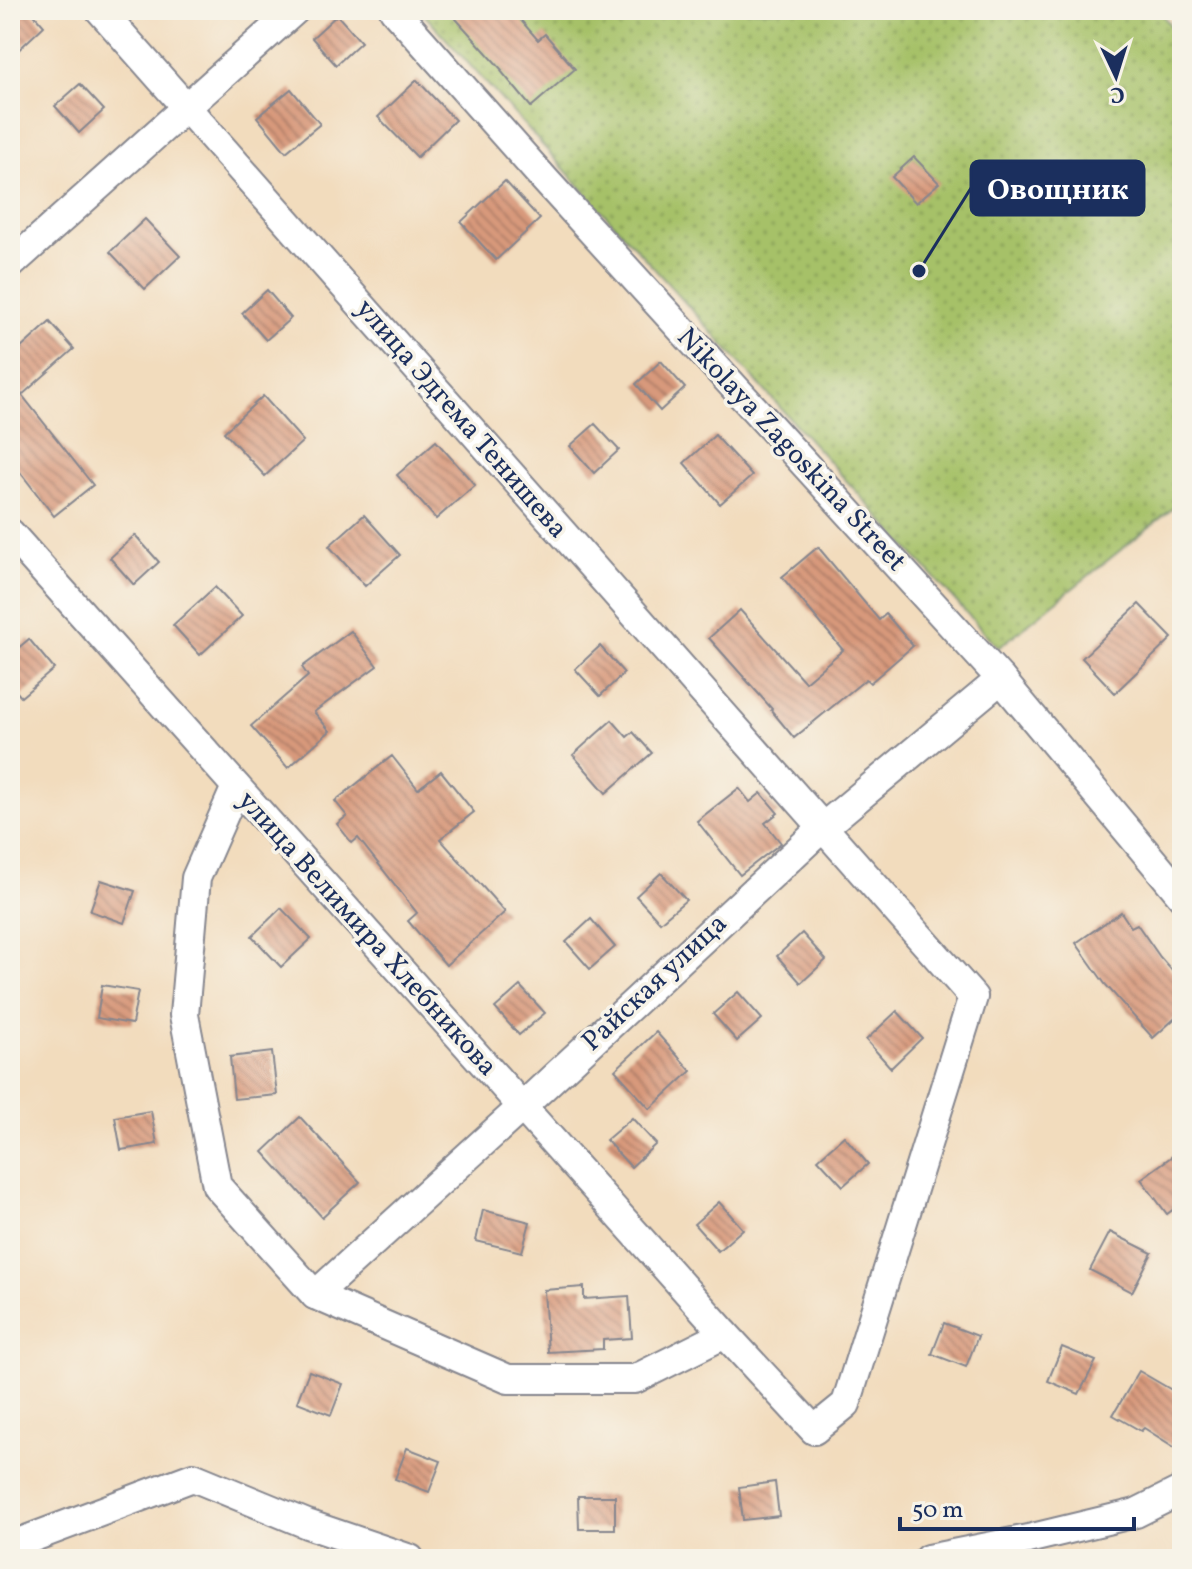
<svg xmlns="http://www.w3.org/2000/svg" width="1192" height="1569" viewBox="0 0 1192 1569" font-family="Vollkorn,serif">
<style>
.grass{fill:url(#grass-dots);stroke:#607862;stroke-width:2}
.building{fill:url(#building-back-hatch)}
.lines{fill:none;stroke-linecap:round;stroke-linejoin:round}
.minor-casing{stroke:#86868e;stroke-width:32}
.minor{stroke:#fff;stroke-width:28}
.labels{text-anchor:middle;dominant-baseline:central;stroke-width:7;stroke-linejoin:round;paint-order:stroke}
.street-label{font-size:28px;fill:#1b2f5e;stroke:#f7f3e8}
.leader{fill:none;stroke:#1b2f5e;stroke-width:3}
.callout-dot{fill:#1b2f5e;stroke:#f7f3e8;stroke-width:3}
.callout{fill:#1b2f5e;stroke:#1b2f5e;stroke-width:3}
.callout-label{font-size:30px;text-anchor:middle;font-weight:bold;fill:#fff}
</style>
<defs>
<pattern id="grass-dots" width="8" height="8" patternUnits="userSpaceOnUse" patternTransform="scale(2)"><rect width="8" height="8" fill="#a6c167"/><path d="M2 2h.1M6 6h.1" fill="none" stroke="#869d58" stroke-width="1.8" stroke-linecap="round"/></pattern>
<pattern id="building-back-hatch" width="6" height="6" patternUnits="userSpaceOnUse" patternTransform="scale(2)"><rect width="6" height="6" fill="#d8997b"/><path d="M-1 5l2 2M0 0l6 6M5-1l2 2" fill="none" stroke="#ae7d68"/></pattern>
</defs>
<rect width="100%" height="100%" fill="#f7f3e8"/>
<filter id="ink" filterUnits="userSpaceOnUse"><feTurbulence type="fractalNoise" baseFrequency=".0125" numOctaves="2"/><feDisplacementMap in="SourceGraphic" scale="16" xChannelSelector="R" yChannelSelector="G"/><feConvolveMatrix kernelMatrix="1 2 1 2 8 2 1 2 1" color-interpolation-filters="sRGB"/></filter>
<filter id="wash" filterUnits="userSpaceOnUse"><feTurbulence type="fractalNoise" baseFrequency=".006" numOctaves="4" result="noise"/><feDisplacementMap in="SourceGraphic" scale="32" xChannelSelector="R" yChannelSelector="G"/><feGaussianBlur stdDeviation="1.8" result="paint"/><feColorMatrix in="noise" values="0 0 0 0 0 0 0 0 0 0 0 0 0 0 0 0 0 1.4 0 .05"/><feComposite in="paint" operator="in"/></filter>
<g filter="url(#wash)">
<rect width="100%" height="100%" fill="#f2dcbd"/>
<polygon class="grass" points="420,10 1159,10 1182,42 1182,501 998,648"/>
<g id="blocks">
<g class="building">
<polygon points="10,10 30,10 44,26 10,58"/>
<polygon points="448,10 512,10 538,40 545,34 575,69 531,107 501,71 502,70"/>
<polygon points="337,15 361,42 336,65 312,38"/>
<polygon points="417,80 455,120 417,157 378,117"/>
<polygon points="80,84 104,110 79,133 55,106"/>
<polygon points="291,89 320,124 286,152 257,117"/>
<polygon points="914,157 939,183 916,203 892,177"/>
<polygon points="505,181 540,219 496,260 461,222"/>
<polygon points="145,219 180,256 145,289 110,252"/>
<polygon points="267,290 291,318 266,340 242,313"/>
<polygon points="50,322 74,349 22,395 93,485 54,516 10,459 10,358"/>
<polygon points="661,361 685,388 660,411 636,384"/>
<polygon points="263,396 303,441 265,476 224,432"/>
<polygon points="595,424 619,450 594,473 570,446"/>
<polygon points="715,435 752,476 720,504 684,463"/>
<polygon points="436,441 475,485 436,519 397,475"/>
<polygon points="364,515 400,555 365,586 329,546"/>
<polygon points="135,535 159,562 134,585 110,558"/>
<polygon points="818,547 879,620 886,614 913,646 870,683 866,679 794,738 771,710 772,709 709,638 740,610 805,682 843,650 782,577"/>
<polygon points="215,587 242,616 200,655 173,625"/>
<polygon points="1139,604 1172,638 1115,693 1082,658"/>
<polygon points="351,631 377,666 314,712 330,731 288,768 251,726 308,676 302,667"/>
<polygon points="29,639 54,669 21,697 10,684 10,655"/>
<polygon points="600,646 624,673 600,696 575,669"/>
<polygon points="612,720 627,737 633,732 652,753 606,793 573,755"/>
<polygon points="392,756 418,789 441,771 474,812 440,839 505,912 446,965 408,921 417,913 358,838 352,843 337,824 347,816 335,801"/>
<polygon points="739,788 750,802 761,793 778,813 765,823 781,843 740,875 697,821"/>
<polygon points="661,873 686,900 660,922 636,896"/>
<polygon points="101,880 135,891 124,923 90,911"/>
<polygon points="281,908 311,939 281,967 252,936"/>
<polygon points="1121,912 1131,927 1137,924 1160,957 1182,982 1182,1012 1153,1038 1105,984 1076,943"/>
<polygon points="591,919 615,947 590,969 566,942"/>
<polygon points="802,933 826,960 801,983 777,956"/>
<polygon points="102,985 138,991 132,1024 97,1018"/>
<polygon points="520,986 545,1013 519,1035 495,1008"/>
<polygon points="738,992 762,1019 737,1041 713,1014"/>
<polygon points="897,1011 922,1038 891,1068 866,1040"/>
<polygon points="656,1032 691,1071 650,1109 615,1070"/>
<polygon points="272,1052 277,1095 234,1099 230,1057"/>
<polygon points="151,1111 157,1144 121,1150 115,1117"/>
<polygon points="300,1117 360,1182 322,1217 263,1152"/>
<polygon points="632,1118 656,1144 631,1167 606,1140"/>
<polygon points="844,1136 868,1164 843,1186 818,1159"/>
<polygon points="1182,1149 1182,1203 1167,1214 1141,1179"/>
<polygon points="719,1202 743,1229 718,1251 694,1224"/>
<polygon points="483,1210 530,1222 522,1252 476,1241"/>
<polygon points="1110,1232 1152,1253 1132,1292 1090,1270"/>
<polygon points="584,1287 584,1299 629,1296 632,1338 603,1340 603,1349 548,1352 544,1290"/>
<polygon points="944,1323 978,1336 966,1367 932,1354"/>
<polygon points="1062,1347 1096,1361 1079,1394 1048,1381"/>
<polygon points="309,1371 343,1384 331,1415 297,1402"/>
<polygon points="1139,1371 1182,1396 1182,1452 1144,1428 1141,1431 1113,1415"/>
<polygon points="407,1448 441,1461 429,1492 395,1479"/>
<polygon points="775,1482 779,1516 743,1520 739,1487"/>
<polygon points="578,1496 615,1496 615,1529 579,1529"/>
</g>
</g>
</g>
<g filter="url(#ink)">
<use href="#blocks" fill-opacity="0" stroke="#86868e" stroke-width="2"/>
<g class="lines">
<defs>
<g id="minor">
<polyline points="394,10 546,181 1001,679 1182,896"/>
<polyline points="10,265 295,10"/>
<polyline points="10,533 725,1334 814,1430 846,1404 973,997 100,10"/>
<polyline points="236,787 196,878 184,1015 217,1186 315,1295 508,1379 635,1379 725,1334"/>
<polyline points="315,1295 522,1107 822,828 1001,679"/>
<polyline points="10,1546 193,1477 307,1524 410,1559"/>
<polyline points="928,1559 1028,1539 1136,1513 1182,1490"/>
</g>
</defs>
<use href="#minor" class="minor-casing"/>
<use href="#minor" class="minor"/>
</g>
</g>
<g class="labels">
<g class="street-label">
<text transform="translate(461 419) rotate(49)">улица Эдгема Тенишева</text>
<text transform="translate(791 450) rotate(47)">Nikolaya Zagoskina Street</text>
<text transform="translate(367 934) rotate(48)">улица Велимира Хлебникова</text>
<text transform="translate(655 983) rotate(-43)">Райская улица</text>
</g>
</g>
<path class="leader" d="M919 271L971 188"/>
<circle class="callout-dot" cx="919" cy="271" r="8"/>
<rect class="callout" x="971" y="161" width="173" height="54" rx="8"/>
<g class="callout-label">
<text x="1058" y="199">Овощник</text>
</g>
<rect width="1192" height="1569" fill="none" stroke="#f7f3e8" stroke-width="40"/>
<g transform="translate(1116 76) rotate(176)" stroke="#f7f3e8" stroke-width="6" paint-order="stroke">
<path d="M0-6L14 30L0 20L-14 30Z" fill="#1b2f5e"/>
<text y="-12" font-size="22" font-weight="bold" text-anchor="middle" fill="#1b2f5e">С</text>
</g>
<path d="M900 1517v12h234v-12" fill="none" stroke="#1b2f5e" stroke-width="4"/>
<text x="912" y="1517" font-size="24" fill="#1b2f5e" stroke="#f7f3e8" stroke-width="6" paint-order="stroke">50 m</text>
</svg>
